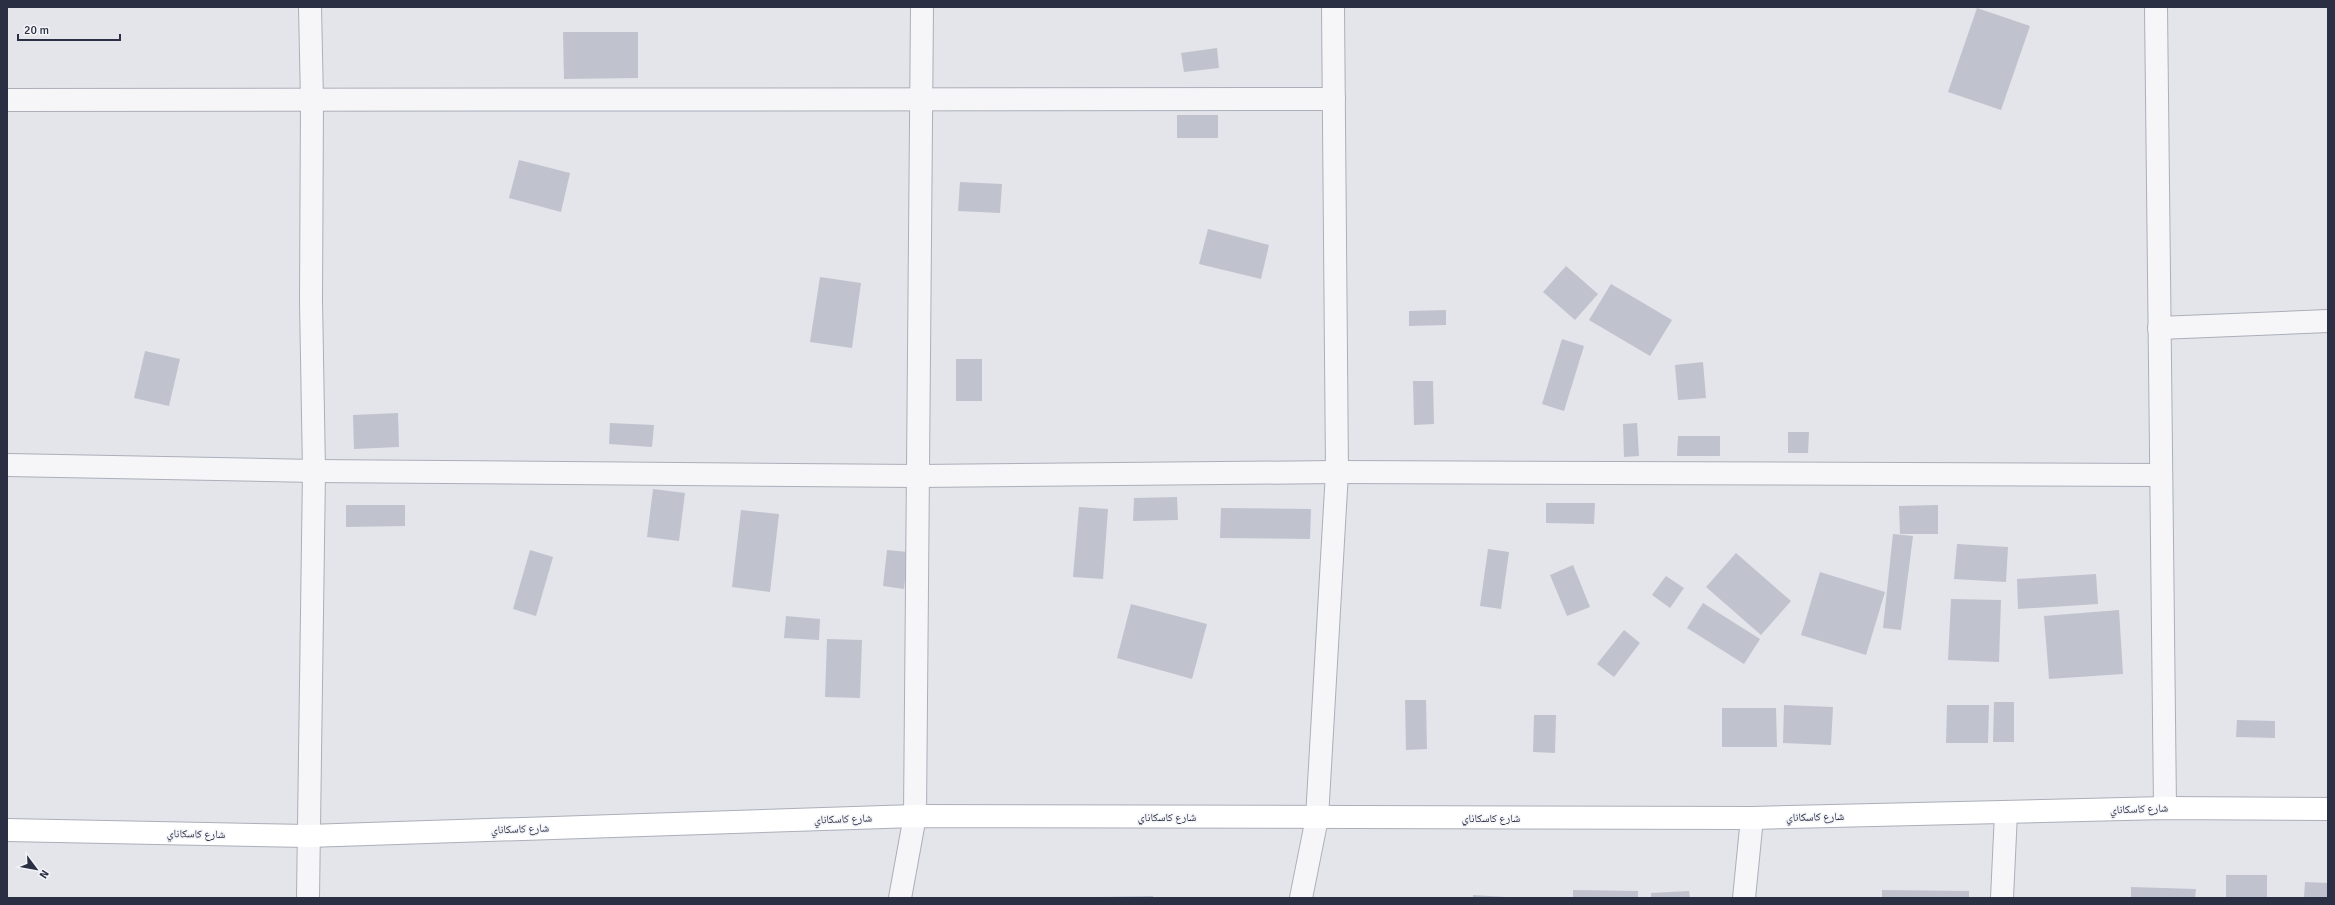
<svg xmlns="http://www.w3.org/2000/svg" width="2335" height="905" viewBox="0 0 2335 905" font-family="Signika,'Noto Naskh Arabic',sans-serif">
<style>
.building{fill:#c0c3ce}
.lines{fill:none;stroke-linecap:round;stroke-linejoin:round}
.street-casing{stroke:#acaeb9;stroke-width:24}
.secondary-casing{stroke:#acaeb9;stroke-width:24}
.street{stroke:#f6f6f9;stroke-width:22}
.secondary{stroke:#fff;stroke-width:22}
.labels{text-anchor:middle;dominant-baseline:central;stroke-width:3;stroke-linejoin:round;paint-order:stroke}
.street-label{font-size:11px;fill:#2b2f44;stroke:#f3f4f8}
</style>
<rect width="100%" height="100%" fill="#e3e5eb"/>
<g class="building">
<polygon points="1977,8 2030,26 2001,110 1948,92"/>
<polygon points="563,32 638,32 638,78 564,79"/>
<polygon points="1217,48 1219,68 1184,72 1181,53"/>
<rect x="1177" y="115" width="41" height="23"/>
<polygon points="519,160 570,173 561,212 509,198"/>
<polygon points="960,182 1002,184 1000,213 958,211"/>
<polygon points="1208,229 1269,245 1261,279 1199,264"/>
<polygon points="1566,266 1598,294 1575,320 1543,292"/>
<polygon points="820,277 861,283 852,348 810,342"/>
<polygon points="1611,284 1672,320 1650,356 1589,320"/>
<polygon points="1446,310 1446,325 1409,326 1409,311"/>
<polygon points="1562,339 1584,346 1564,411 1542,404"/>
<polygon points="145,351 180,359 169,406 134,398"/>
<rect x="956" y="359" width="26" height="42"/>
<polygon points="1703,362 1706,398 1678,400 1675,365"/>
<polygon points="1413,381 1433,381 1434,424 1414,425"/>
<polygon points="398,413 399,447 354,449 353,415"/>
<polygon points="610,423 654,425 652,447 609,444"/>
<polygon points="1637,423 1639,456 1624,457 1623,424"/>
<polygon points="1788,432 1809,432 1808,453 1788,453"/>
<polygon points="1678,436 1720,436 1720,456 1677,456"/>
<polygon points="653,489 685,493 679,541 647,537"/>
<polygon points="1177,497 1178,520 1133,521 1134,498"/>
<polygon points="1546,503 1595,503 1594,524 1546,523"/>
<polygon points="346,505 405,505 405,526 346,527"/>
<polygon points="1938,505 1938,534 1900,534 1899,506"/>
<polygon points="1079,507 1108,509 1103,579 1073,577"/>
<polygon points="1221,508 1311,509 1310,539 1220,538"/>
<polygon points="741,510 779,514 770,592 732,587"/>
<polygon points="1893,534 1913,536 1901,630 1883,628"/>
<polygon points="1957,544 2008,547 2006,582 1954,579"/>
<polygon points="1488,549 1509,552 1501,609 1480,606"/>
<polygon points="530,550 553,557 536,616 513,609"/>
<polygon points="887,550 908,552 904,589 883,586"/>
<polygon points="1736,553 1791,601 1761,635 1706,587"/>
<polygon points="1573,565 1590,607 1567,616 1550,575"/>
<polygon points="1820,572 1885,592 1866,655 1801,635"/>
<polygon points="2096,574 2098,604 2018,609 2017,579"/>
<polygon points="1666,576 1684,588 1670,608 1652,595"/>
<polygon points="1951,599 2001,600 1999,662 1948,660"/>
<polygon points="1703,603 1760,639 1744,664 1687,628"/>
<polygon points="1131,604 1207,624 1192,679 1117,658"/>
<polygon points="2119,610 2123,674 2049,679 2044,616"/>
<polygon points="786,616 820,619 819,640 784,638"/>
<polygon points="1624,630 1640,643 1614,677 1597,664"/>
<polygon points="827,639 862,640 860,698 825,697"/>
<polygon points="1405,700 1426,700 1427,749 1406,750"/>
<polygon points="1994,702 2014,702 2014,742 1993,742"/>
<polygon points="1784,705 1833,707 1831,745 1783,743"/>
<polygon points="1947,705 1989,705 1988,743 1946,743"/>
<polygon points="1722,708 1776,708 1777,747 1722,747"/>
<polygon points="1534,715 1556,715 1555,753 1533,752"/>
<polygon points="2237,720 2275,721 2275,738 2236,737"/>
<rect x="2226" y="875" width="41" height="23"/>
<polygon points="2305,882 2328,883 2328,898 2304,898"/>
<polygon points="2131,887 2196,889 2195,898 2131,898"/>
<polygon points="1573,890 1638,891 1638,898 1573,898"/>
<polygon points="1882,890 1969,891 1969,898 1882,898"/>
<polygon points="1689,891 1690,898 1651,898 1651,893"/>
<polygon points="1473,895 1506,897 1506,898 1473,898"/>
<polygon points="1153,896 1153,898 1099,898 1099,897"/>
</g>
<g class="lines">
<defs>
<g id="street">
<polyline points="2156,7 2165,808"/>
<polyline points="7,100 1334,99"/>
<polyline points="2159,328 2328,321"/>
<polyline points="7,465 314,471 918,476 1337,472 2161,475"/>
<polyline points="308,898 314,471 311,301 312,101 310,7"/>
<polyline points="900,898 915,816 922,7"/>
<polyline points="1301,898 1317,818 1337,472 1333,7"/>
<polyline points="1744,898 1752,818"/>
<polyline points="2002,898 2006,813"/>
</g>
<polyline id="secondary" points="7,830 308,836 915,816 1752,818 2165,808 2328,809"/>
</defs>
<use href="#street" class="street-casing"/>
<use href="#secondary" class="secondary-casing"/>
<use href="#street" class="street"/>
<use href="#secondary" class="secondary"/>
</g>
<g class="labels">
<g class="street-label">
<text transform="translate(2139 809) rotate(-2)">شارع كاسكاناي</text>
<text x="1167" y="817">شارع كاسكاناي</text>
<text transform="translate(1815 817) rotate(-1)">شارع كاسكاناي</text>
<text x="1491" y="818">شارع كاسكاناي</text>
<text transform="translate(843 819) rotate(-2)">شارع كاسكاناي</text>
<text transform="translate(520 829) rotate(-2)">شارع كاسكاناي</text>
<text transform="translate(196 834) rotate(1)">شارع كاسكاناي</text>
</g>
</g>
<rect width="2335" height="905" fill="none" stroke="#2b2f44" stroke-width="16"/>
<g transform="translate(36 869) rotate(122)" stroke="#f3f4f8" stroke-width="3" paint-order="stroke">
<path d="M0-3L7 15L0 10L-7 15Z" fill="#2b2f44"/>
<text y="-6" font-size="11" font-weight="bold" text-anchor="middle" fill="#2b2f44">N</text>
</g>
<path d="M18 34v6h102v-6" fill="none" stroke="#2b2f44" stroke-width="2"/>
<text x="24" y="34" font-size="12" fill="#2b2f44" stroke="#f3f4f8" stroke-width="3" paint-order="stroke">20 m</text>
</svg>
